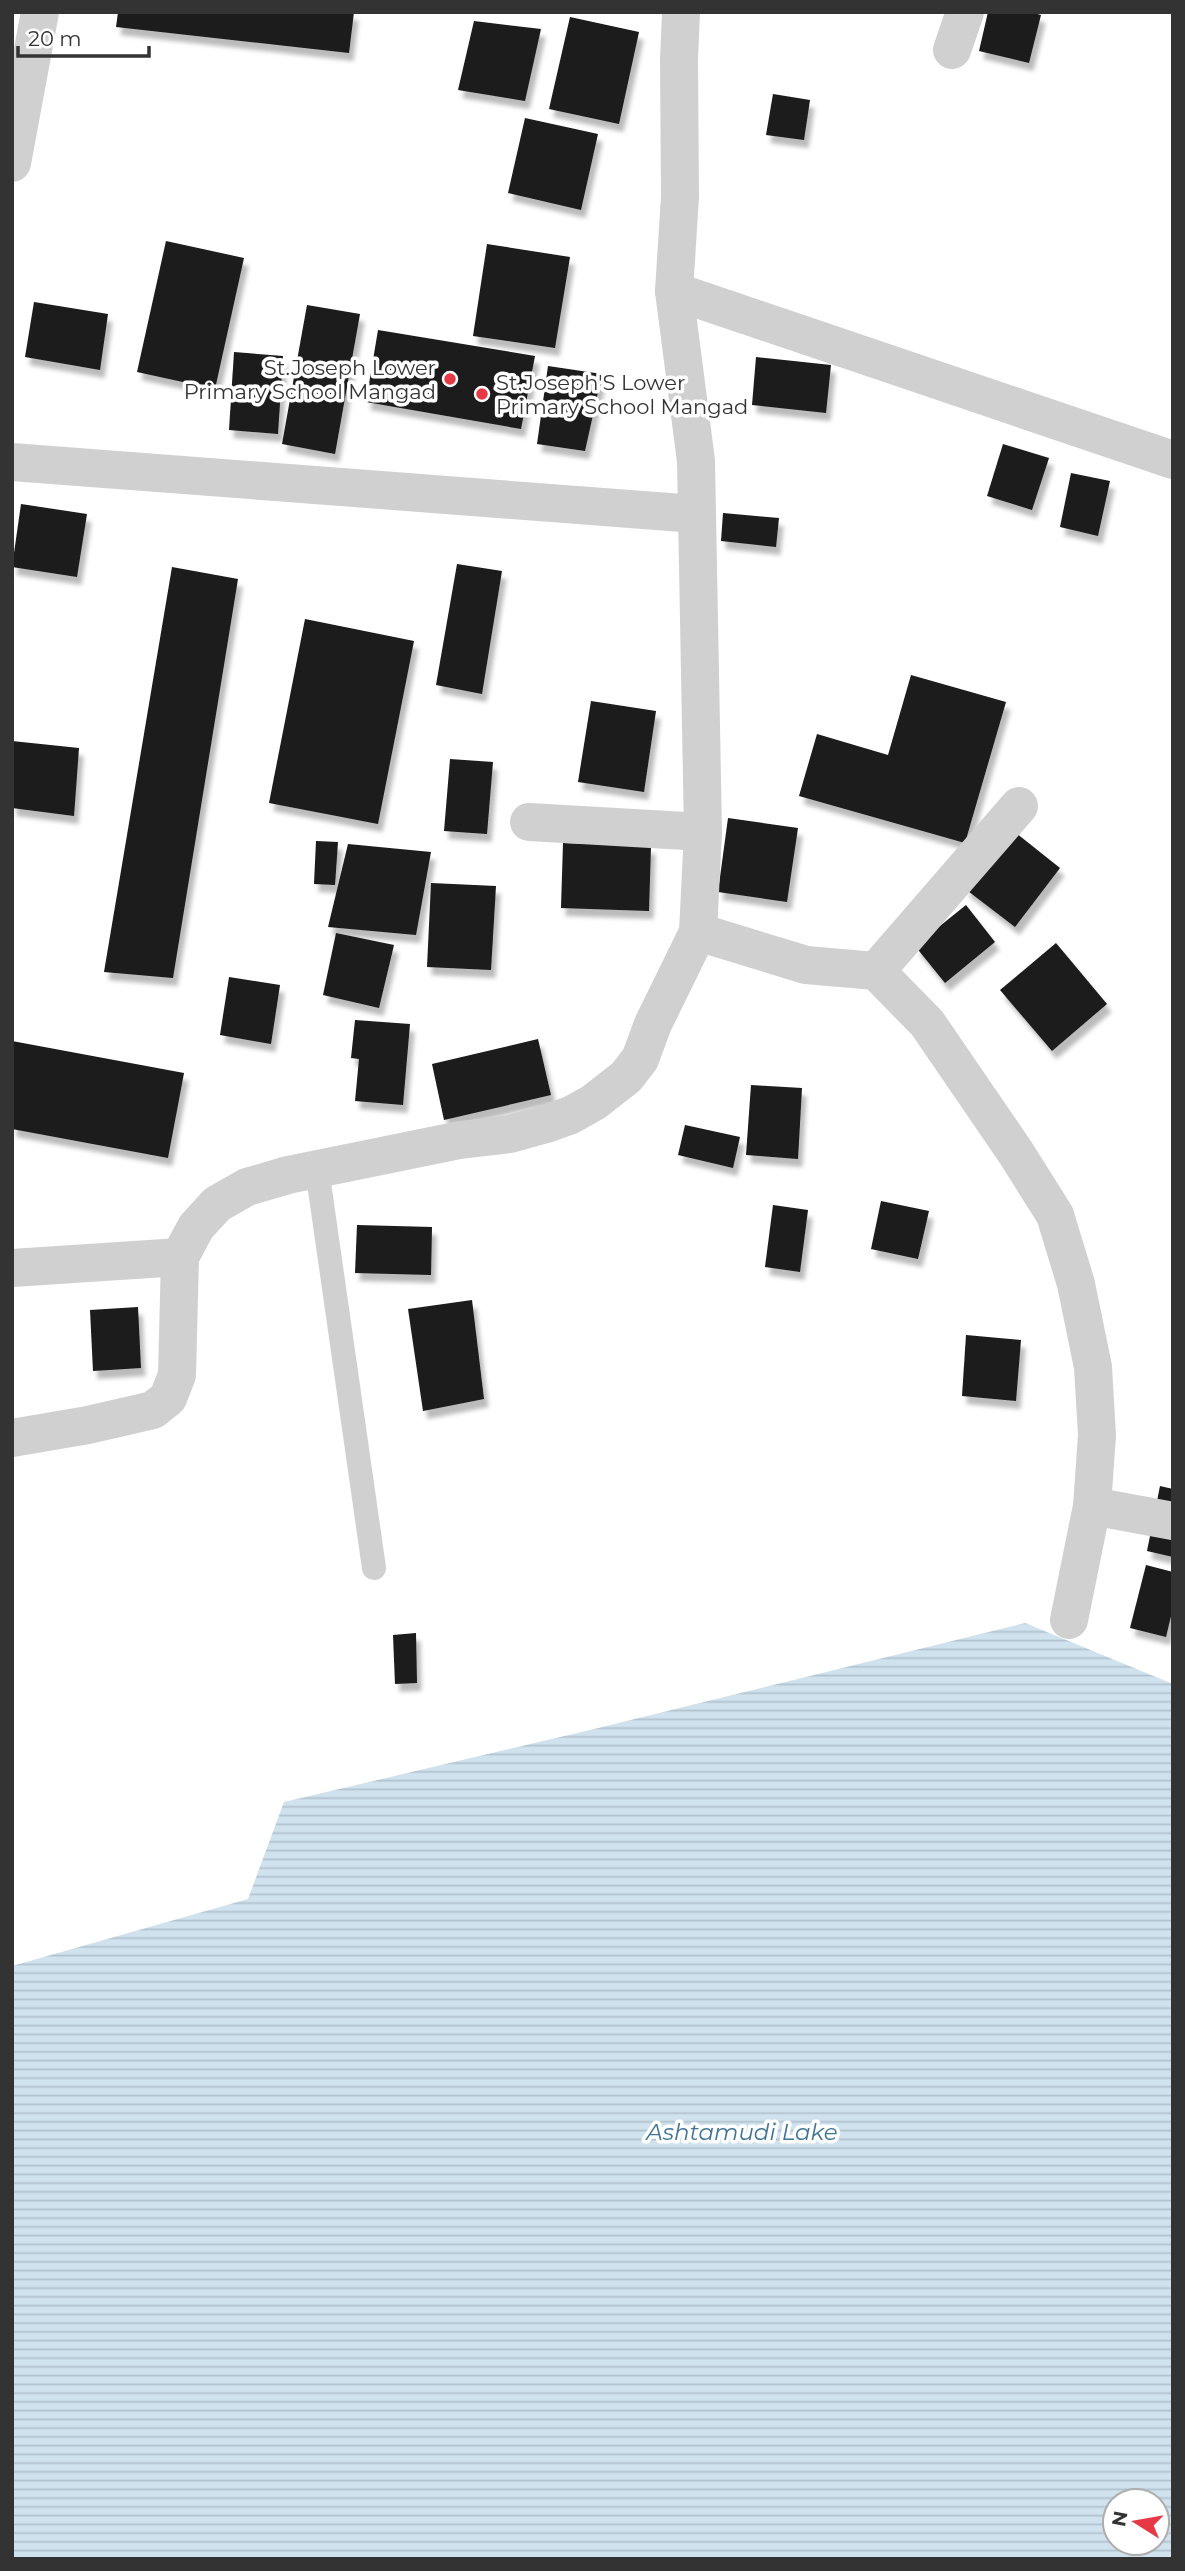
<svg xmlns="http://www.w3.org/2000/svg" width="1185" height="2571" viewBox="0 0 1185 2571" font-family="Montserrat,sans-serif">
<style>
.water{fill:url(#water-rules);fill-rule:evenodd}
.building{fill:#1a1a1a;filter:url(#shadow)}
.lines{fill:none;stroke-linecap:round;stroke-linejoin:round}
.lane{stroke:#d0d0d0;stroke-width:24}
.street{stroke:#d0d0d0;stroke-width:38}
.poi-dot{fill:#e63946;stroke:#fff;stroke-width:2.5}
.labels{text-anchor:middle;dominant-baseline:central;stroke-width:7;stroke-linejoin:round;paint-order:stroke}
.poi-label{font-size:21px;fill:#333;stroke:#fff;text-anchor:end}
.water-label{font-size:23px;font-style:italic;fill:#3f7597;stroke:#fff}
</style>
<defs>
<pattern id="water-rules" width="6" height="5" patternUnits="userSpaceOnUse" patternTransform="scale(1.75)"><rect width="6" height="5" fill="#cfe2ee"/><path d="M0 2.5h6" fill="none" stroke="#b2c2cd"/></pattern>
<filter id="shadow"><feDropShadow dx="4.5" dy="8" stdDeviation="2" flood-color="#0004"/></filter>
</defs>
<rect width="100%" height="100%" fill="#fff"/>
<path class="water" d="M1025,1623L1173,1684V2559H12V1966L248,1899L284,1802L590,1730ZM1115,2501H1157V2543H1115Z"/>
<g class="building">
<polygon points="118,12 354,12 349,53 116,27"/>
<polygon points="988,12 1030,12 1041,15 1029,63 979,51"/>
<polygon points="570,17 639,32 619,124 549,109"/>
<polygon points="474,21 541,29 525,101 458,90"/>
<polygon points="773,94 810,100 804,140 766,135"/>
<polygon points="525,118 598,134 581,210 508,193"/>
<polygon points="166,241 244,258 215,389 137,372"/>
<polygon points="487,244 570,257 555,348 473,336"/>
<polygon points="34,302 108,314 100,370 25,357"/>
<polygon points="307,305 360,314 335,454 282,444"/>
<polygon points="378,330 535,356 521,429 366,402"/>
<polygon points="234,352 283,356 278,434 229,430"/>
<polygon points="756,357 831,365 826,413 752,405"/>
<polygon points="548,366 602,374 585,451 537,444"/>
<polygon points="1003,444 1049,458 1032,510 987,496"/>
<polygon points="1071,473 1110,481 1098,536 1060,527"/>
<polygon points="21,504 87,514 77,577 12,567"/>
<polygon points="723,513 779,518 776,547 721,541"/>
<polygon points="457,564 502,571 482,694 436,685"/>
<polygon points="172,567 238,579 173,978 104,972"/>
<polygon points="305,619 414,641 378,824 269,803"/>
<polygon points="911,675 1006,702 965,843 799,796 817,734 888,755"/>
<polygon points="591,701 656,711 644,792 578,782"/>
<polygon points="12,741 79,748 74,816 12,808"/>
<polygon points="450,759 493,762 487,834 444,831"/>
<polygon points="728,818 798,828 787,902 718,892"/>
<polygon points="1011,829 1060,868 1015,927 964,888"/>
<polygon points="316,841 338,842 335,885 314,884"/>
<polygon points="563,843 651,846 649,911 561,908"/>
<polygon points="348,844 431,852 416,935 328,927"/>
<polygon points="431,883 496,886 491,970 427,967"/>
<polygon points="966,905 995,942 945,983 915,946"/>
<polygon points="336,933 394,945 379,1008 323,995"/>
<polygon points="1056,943 1107,1004 1052,1051 1000,990"/>
<polygon points="229,977 280,985 271,1044 220,1035"/>
<polygon points="355,1020 410,1024 403,1105 355,1101 359,1059 351,1058"/>
<polygon points="538,1039 551,1095 444,1120 432,1064"/>
<polygon points="12,1041 184,1073 168,1158 12,1129"/>
<polygon points="751,1085 802,1088 798,1159 746,1155"/>
<polygon points="685,1125 740,1137 733,1168 678,1155"/>
<polygon points="881,1201 929,1211 918,1259 871,1249"/>
<polygon points="773,1205 808,1210 800,1272 765,1267"/>
<polygon points="357,1225 432,1227 431,1275 355,1273"/>
<polygon points="472,1300 484,1399 423,1411 408,1309"/>
<polygon points="138,1307 141,1368 93,1371 90,1310"/>
<polygon points="966,1335 1021,1340 1016,1401 962,1396"/>
<polygon points="1160,1486 1173,1489 1173,1557 1147,1551"/>
<polygon points="1146,1565 1173,1572 1173,1608 1166,1637 1130,1628"/>
<polygon points="416,1633 417,1683 395,1684 393,1635"/>
</g>
<g class="lines">
<polyline class="lane" points="317,1169 374,1568"/>
<g class="street">
<polyline points="952,50 965,12"/>
<polyline points="12,163 40,12"/>
<polyline points="674,291 1173,460"/>
<polyline points="12,462 696,514"/>
<polyline points="529,822 703,832"/>
<polyline points="698,932 806,965 876,971 927,1023 1016,1153 1055,1215 1076,1284 1093,1367 1097,1435 1092,1506 1069,1620"/>
<polyline points="876,971 1019,806"/>
<polyline points="12,1268 180,1257"/>
<polyline points="12,1438 88,1425 153,1410 168,1398 177,1375 180,1257 196,1227 217,1204 247,1187 288,1175 460,1140 510,1134 546,1124 571,1115 594,1102 626,1077 640,1059 653,1024 698,932 703,832 696,461 674,291 680,197 679,60 681,12"/>
<polyline points="1092,1506 1173,1521"/>
</g>
</g>
<g class="poi-dot">
<circle cx="450" cy="379" r="7"/>
<circle cx="482" cy="394" r="7"/>
</g>
<g class="labels">
<g class="poi-label">
<text x="436" y="367">St.Joseph Lower<tspan x="436" dy="24">Primary School Mangad</tspan></text>
<text x="496" y="382" text-anchor="start">St.Joseph'S Lower<tspan x="496" dy="24">Primary School Mangad</tspan></text>
</g>
<g class="water-label">
<text x="742" y="2132">Ashtamudi Lake</text>
</g>
</g>
<rect width="1185" height="2571" fill="none" stroke="#333333" stroke-width="28"/>
<g transform="translate(1136 2522) rotate(281)"><circle r="33" fill="#ffffff" stroke="#adadad" stroke-width="2"/>
<path d="M0-5L12 26L0 18L-12 26Z" fill="#e63946"/>
<text y="-10" font-size="19" font-weight="bold" text-anchor="middle" fill="#333333">N</text>
</g>
<path d="M18 46v10h131v-10" fill="none" stroke="#333333" stroke-width="3.5"/>
<text x="28" y="46" font-size="21" fill="#333333" stroke="#ffffff" stroke-width="5" paint-order="stroke">20 m</text>
</svg>
